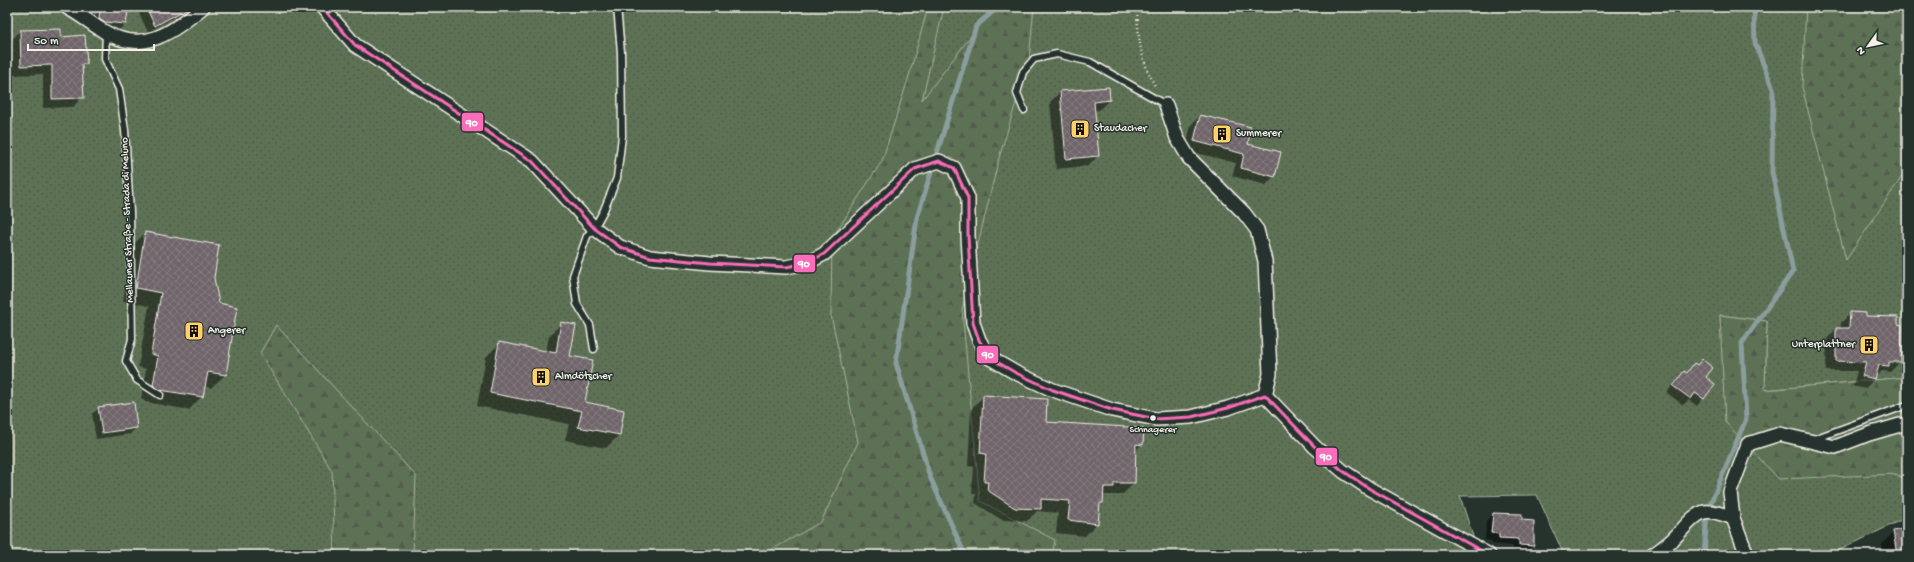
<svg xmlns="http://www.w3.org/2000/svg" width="1914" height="562" viewBox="0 0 1914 562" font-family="'Gochi Hand',sans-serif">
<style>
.grass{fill:url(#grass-dots);stroke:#a8b29e}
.forest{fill:url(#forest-firs);stroke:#a8b29e}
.shadow{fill:#0007}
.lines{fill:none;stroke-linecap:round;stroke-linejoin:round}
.stream{stroke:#8b9e9e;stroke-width:5}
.building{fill:url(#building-cross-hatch);stroke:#f4f1e8}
.service-casing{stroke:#f4f1e8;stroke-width:9}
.minor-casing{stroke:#f4f1e8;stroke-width:16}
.path{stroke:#f4f1e8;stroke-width:2.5;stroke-dasharray:1 3;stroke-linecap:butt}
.service{stroke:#26332d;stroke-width:6}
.minor{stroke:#26332d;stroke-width:13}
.bus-1-casing{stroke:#26332d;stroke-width:6}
.bus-1{stroke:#fb6dba;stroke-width:3}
.bus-dot{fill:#f4f1e8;stroke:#26332d;stroke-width:1.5}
.labels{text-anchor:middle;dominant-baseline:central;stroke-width:3;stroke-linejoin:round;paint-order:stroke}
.bus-label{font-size:10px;fill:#f4f1e8;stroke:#26332d}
.poi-label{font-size:11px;fill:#f4f1e8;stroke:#26332d;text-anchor:start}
.street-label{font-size:11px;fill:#f4f1e8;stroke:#26332d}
.line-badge{stroke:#26332d;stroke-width:1.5}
.badge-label{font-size:11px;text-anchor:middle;font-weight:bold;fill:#fff}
</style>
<defs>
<pattern id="grass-dots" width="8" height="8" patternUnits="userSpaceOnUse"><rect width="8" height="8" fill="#5d7255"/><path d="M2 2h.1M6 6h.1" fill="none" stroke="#525b4d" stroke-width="1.8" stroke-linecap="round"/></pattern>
<pattern id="forest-firs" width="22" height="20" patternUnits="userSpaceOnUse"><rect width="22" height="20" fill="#5d7255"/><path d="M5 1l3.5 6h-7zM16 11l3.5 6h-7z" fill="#525b4d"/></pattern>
<pattern id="building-cross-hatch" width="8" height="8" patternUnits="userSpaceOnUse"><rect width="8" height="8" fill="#6f656b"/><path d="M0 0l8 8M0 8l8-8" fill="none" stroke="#847c80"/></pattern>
</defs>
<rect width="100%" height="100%" fill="#26332d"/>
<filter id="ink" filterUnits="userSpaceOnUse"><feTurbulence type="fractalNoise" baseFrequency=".025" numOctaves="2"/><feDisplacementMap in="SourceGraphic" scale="8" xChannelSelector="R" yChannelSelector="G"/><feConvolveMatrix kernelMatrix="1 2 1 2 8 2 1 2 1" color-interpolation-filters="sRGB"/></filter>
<g filter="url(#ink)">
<polygon class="grass" points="7,7 1907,7 1907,377 1765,390 1767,321 1720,315 1726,422 1907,479 1907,517 1830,555 1564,555 1537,495 1460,496 1479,555 7,555"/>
<g class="forest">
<polygon points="928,7 944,7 922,100 993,7 1034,7 1029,60 999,158 962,310 980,501 1055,540 1052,555 762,555 821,522 858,442 831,315 832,238 882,161 909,76"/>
<polygon points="1806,7 1907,7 1907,169 1846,260 1802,87"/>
<polygon points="1720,315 1767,321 1765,390 1907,377 1907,479 1896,474 1779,479 1725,422"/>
<polygon points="276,325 416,476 413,555 335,555 332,471 260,353"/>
</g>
<g class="shadow">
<polygon points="136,7 189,7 184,12 148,32"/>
<polygon points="101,9 127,12 125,24 118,31 96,28 92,26 94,16"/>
<polygon points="20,31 60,38 86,64 81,69 82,97 73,107 43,108 43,74 12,75 11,41"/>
<polygon points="1060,92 1109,100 1099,110 1094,111 1098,156 1088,166 1056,169 1050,102"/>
<polygon points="1200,116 1246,144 1274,176 1266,185 1232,176 1236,163 1185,150 1191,125"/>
<polygon points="145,233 213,278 225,375 211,388 204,386 202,396 189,410 146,402 141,399 146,369 138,367 149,306 123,301 132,246"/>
<polygon points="1851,313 1865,317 1900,362 1890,372 1882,371 1878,375 1875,375 1874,379 1865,389 1853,386 1857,371 1826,371 1827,339 1836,329 1840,329 1841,323"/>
<polygon points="562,323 569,357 584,403 619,435 606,448 565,440 569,424 477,406 486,357 500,343 546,352 549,336"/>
<polygon points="1694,364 1714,384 1697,406 1689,400 1683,405 1667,393 1677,379 1684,372 1686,373"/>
<polygon points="984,396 1045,423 1142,444 1135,452 1134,483 1122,495 1105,495 1102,497 1102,503 1099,506 1097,523 1085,536 1056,533 1058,513 1037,511 1027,521 1002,520 975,503 976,494 972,494 974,466 968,466 971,409"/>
<polygon points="99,408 136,428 130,434 96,439 92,414"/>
<polygon points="1493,514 1521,521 1533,545 1526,552 1513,551 1513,546 1492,544 1492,541 1485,540 1486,521"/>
<polygon points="1907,529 1907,555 1883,555 1882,544 1894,532"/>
</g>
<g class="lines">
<g class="stream">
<polyline points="965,555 930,477 896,363 917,218 976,26 998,7"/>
<polyline points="1704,555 1707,512 1746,419 1742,343 1793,271 1772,172 1773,89 1755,43 1754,7"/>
</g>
</g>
<g class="building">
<polygon points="146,7 190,7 155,26"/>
<polygon points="100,8 128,11 126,24 104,22 99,19"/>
<polygon points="61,29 61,37 85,35 87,64 82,64 84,98 52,99 52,65 21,66 20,30"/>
<polygon points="1109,87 1110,100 1094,102 1099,156 1066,159 1060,91"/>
<polygon points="1200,115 1251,127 1248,144 1281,152 1275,177 1241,168 1244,154 1194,141"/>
<polygon points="145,232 219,245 214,278 219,303 237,307 226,375 208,372 203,397 160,390 153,385 158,356 151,354 161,293 136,288"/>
<polygon points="1850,312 1866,313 1866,316 1898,317 1898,324 1902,325 1901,362 1889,362 1889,366 1879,365 1875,379 1862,376 1866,362 1836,361 1836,328 1849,328"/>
<polygon points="561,322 576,325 570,356 593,360 585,402 624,410 620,435 578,427 582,411 490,393 499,342 556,353"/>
<polygon points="1702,359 1713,368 1706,377 1715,384 1704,399 1695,393 1691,399 1673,386 1684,371 1687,373 1694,363 1697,365"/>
<polygon points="983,395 1047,399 1046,422 1144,428 1143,445 1136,444 1135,483 1114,483 1114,487 1104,487 1103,503 1100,503 1098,524 1068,520 1070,501 1041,499 1041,509 1015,508 987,490 988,482 984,482 986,454 980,453"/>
<polygon points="134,402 137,428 102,433 98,407"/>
<polygon points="1493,513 1522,514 1522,520 1534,521 1534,546 1519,545 1519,539 1499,538 1499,534 1491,533"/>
<polygon points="1907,528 1907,555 1897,555 1893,531"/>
</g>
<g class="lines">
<defs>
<g id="service">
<polyline points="106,33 105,59 119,89 125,130 130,212 132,339 126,361 137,380 160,395"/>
<polyline points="1024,110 1017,93 1023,72 1034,59 1057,54 1090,62 1166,105"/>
<polyline points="594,349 590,325 577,304 573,276 587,236 594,228 604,210 617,178 622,136 621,52 617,7"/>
<polyline points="1814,439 1907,405"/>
</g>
<g id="minor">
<path d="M66,7C80,14 91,24 105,32C144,55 172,32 203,7"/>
<polyline points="322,7 355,45 532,161 594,228 620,247 650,257 710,263 786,267 807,263 824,254 915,169 939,161 954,168 968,198 968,236 973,323 979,340 990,358 1016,373 1053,390 1112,410 1156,419 1191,417 1228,408 1265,395 1315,447 1343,471 1370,489 1489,555"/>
<polyline points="1166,105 1177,138 1189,158 1244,213 1257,230 1265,261 1270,374 1265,395"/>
<path d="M1653,555C1661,549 1670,543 1677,535C1699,512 1700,505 1733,518"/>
<polyline points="1747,555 1733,518 1730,492 1748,444 1780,434 1835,447 1869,434 1900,425 1907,425"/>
</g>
</defs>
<use href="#service" class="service-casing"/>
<use href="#minor" class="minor-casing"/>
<path class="path" d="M1137,7C1138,38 1140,58 1155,86"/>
<use href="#service" class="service"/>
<use href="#minor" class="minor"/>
<defs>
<polyline id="bus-1" points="322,7 355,45 532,161 594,228 620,247 650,257 710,263 786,267 807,263 824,254 915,169 939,161 954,168 968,198 968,236 973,323 979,340 990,358 1016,373 1053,390 1112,410 1156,419 1191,417 1228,408 1265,395 1315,447 1343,471 1370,489 1489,555"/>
</defs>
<use href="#bus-1" class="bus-1-casing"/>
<use href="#bus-1" class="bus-1"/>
</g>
</g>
<defs>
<symbol id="building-square" viewBox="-11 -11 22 22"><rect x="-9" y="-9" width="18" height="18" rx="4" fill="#ffd166" stroke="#26332d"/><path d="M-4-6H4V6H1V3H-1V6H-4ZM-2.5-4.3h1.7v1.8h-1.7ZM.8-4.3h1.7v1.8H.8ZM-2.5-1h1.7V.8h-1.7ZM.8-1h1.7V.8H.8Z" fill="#111"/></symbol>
</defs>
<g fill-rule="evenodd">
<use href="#building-square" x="1069" y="118" width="22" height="22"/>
<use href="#building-square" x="1211" y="123" width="22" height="22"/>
<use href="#building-square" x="183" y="320" width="22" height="22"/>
<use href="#building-square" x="1858" y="334" width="22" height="22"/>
<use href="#building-square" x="530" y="366" width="22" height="22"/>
</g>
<circle class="bus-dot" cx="1153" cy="418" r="3.5"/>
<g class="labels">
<g class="bus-label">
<text x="1153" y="430">Schnagerer</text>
</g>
<g class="poi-label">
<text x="1094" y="129">Staudacher</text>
<text x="1236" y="134">Summerer</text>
<text x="208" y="331">Angerer</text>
<text x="1855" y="345" text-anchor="end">Unterplattner</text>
<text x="555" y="377">Almdötscher</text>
</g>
<g class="street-label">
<text transform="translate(128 220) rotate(-92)">Mellauner Straße - Strada di Meluno</text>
</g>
</g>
<g class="line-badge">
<rect x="461" y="112" width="23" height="20" rx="4" fill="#fb6dba"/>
<rect x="793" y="254" width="23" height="19" rx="4" fill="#fb6dba"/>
<rect x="976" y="345" width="23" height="19" rx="4" fill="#fb6dba"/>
<rect x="1315" y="447" width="23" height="19" rx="4" fill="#fb6dba"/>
</g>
<g class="badge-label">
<text x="472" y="126">90</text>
<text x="804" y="267">90</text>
<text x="988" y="358">90</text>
<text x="1326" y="460">90</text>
</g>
<rect width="1914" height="562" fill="none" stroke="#26332d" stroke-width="24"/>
<rect x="12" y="12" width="1890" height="538" fill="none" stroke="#f4f1e8" stroke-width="1.5" filter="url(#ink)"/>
<g transform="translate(1868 46) rotate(237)" stroke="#26332d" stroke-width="3" paint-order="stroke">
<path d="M0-3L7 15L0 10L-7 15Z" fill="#f4f1e8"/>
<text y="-6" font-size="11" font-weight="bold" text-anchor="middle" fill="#f4f1e8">N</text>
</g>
<path d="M28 44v6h126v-6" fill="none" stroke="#f4f1e8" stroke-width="2"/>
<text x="34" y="44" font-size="12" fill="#f4f1e8" stroke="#26332d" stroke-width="3" paint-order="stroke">50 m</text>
</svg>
